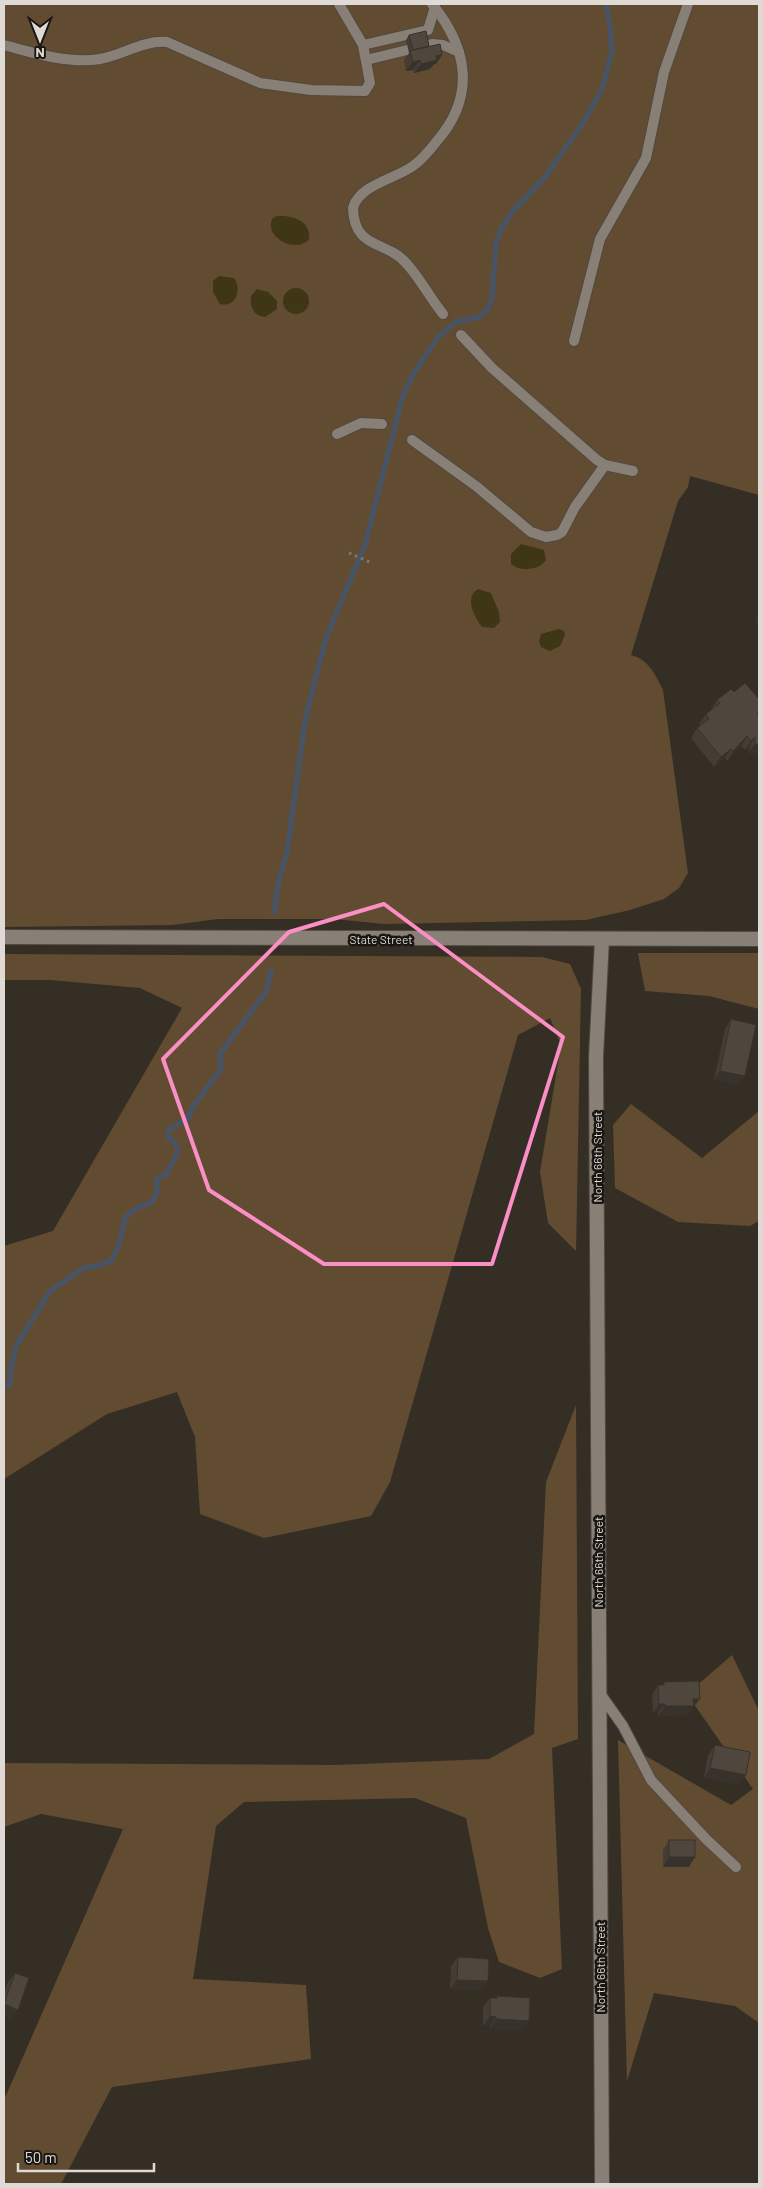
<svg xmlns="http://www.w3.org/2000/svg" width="763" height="2188" viewBox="0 0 763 2188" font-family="Barlow,sans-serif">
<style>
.green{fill:#614c31}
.sand{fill:#3f3616}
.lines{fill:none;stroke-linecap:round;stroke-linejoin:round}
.stream{stroke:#485464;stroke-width:5.5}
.service-casing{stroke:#4f4942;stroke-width:12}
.minor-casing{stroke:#4f4942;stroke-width:16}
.tertiary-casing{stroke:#4f4942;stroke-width:16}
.path{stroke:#7e7871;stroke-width:3;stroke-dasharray:2.5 4;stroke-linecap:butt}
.service{stroke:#888076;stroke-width:10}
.minor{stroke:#888076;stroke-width:14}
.tertiary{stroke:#888076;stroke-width:14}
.wall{fill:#443d35}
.shaded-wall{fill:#37322b}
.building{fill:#4f473e;stroke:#37322b}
.marked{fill:none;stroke:#fb8fc5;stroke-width:4;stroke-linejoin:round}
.labels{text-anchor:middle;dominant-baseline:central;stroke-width:5;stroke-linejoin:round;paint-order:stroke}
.street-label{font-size:12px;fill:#dfdad5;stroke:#1a1713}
</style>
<rect width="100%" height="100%" fill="#352e25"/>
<g class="green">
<path d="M4,4H759V495L690,476L688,487L678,501L631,655C649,660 655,674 663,690L688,873L679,888L664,899L630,910L586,920L384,924L334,919H218L172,925L4,927Z"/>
<polygon points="638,953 759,953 759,1009 709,996 645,991"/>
<polygon points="4,954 542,957 570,964 581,989 576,1251 548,1223 540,1172 561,1045 550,1018 518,1035 390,1482 371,1516 264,1538 200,1514 195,1437 177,1392 107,1414 4,1479 4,1246 53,1231 182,1008 140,988 50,980 4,980"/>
<polygon points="631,1104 702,1158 759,1111 759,1221 750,1226 678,1222 615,1188 613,1125"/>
<polygon points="576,1405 578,1739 552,1748 562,1969 540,1978 499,1962 488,1928 466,1818 415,1798 244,1802 216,1826 193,1979 306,1985 311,2059 112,2087 61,2184 4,2184 4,2100 123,1829 41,1814 4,1827 4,1763 336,1765 489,1759 534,1734 546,1482"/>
<polygon points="732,1655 759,1711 759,2023 735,2006 654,1993 627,2081 618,1740 731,1805 753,1789 687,1694"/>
</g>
<g class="sand">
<path d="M277,216C292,215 311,220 309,239C296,255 262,236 273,218Z"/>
<path d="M219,276L234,278C242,290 236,308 220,304L213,292V281Z"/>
<circle cx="296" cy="301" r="13"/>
<path d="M257,289L268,292L277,301V309L265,317C253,316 250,307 251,296Z"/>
<path d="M521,544L544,550L546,560C540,570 520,572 511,564V554Z"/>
<path d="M478,589L491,593L499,612L500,622L494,628L482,627C474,617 464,597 478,589Z"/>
<polygon points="559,629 564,631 565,635 560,646 550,651 541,647 539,641 541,634"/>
</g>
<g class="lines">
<g class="stream">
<polyline points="274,912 279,879 287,852 305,721 316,676 326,638 365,545 402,398 413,374 438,337 456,322 479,317 487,310 492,298 496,243 501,229 512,212 545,177 581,126 602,89 612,52 610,26 606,4"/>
<polyline points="4,1387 10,1384 11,1368 16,1346 50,1291 84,1268 101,1265 112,1260 120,1241 125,1218 136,1208 151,1203 158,1191 156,1179 166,1175 178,1151 175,1143 168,1137 169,1129 188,1119 192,1108 221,1069 220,1054 267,990 271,970"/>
</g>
<defs>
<g id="service">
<path d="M432,4C468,48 476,96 437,141C430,150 423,159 413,166C395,179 359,185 353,208C354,250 386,240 406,263C420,278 430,298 443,314"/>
<path d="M4,45C33,53 69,64 100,59C123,55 143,40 167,42L260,83L311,90L365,91L370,83L363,45L339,4"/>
<polyline points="363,45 428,30 435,7"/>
<polyline points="366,60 432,44 443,45 459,52"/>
<polyline points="461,335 492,368 597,460 605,465 633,471"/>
<polyline points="574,341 600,239 646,158 664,72 688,4"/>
<polyline points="337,434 361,423 382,424"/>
<polyline points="412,440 476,486 531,532 546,537 557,535 562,532 575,507 605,465"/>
<polyline points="599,1692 623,1726 651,1780 706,1839 736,1867"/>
</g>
<polyline id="minor" points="602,2184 596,1057 602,939"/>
<polyline id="tertiary" points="4,937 759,939"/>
</defs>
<use href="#service" class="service-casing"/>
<use href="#minor" class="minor-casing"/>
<use href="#tertiary" class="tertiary-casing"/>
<polyline class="path" points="349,553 372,563"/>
<use href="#service" class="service"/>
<use href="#minor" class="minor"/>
<use href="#tertiary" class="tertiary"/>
</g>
<g class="wall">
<polygon points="409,35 429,46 436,64 434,64 430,69 414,73 413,70 406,71 404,60 409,53 406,40"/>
<polygon points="759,612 759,625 756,624"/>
<polygon points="734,692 759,713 759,755 748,753 749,747 745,750 741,746 727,761 725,758 714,767 691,738 697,728 701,725 699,724 706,714 711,710 711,709 717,700"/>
<polygon points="731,1019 738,1085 714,1080 725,1029"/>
<polygon points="664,1682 693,1708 692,1708 687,1715 658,1716 658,1713 653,1713 652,1694 658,1685 662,1685"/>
<polygon points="715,1745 739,1784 704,1778 708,1755"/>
<polygon points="669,1840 689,1867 663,1867 663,1850"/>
<polygon points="458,1957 488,1981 482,1990 450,1989 451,1966"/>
<polygon points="15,1973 11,2019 4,2016 4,1994 8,1982"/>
<polygon points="497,1996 523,2030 490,2029 490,2026 483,2026 483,2007 490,1998 496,1998"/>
</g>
<g class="shaded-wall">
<polygon points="442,55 436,64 434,64 430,69 414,73 421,64 436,56"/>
<polygon points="420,60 413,70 406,71 413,62"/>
<polygon points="759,619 759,625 756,624"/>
<polygon points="747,736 741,746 727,761 733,751"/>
<polygon points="755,737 749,747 745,750 751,741"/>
<polygon points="755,744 759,745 759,755 748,753"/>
<polygon points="731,749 725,758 714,767 721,757"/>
<polygon points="720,1071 745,1076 738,1085 714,1080"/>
<polygon points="693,1699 700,1699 687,1715 658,1716 665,1706"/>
<polygon points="659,1704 665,1704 658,1713 653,1713"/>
<polygon points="710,1768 746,1775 739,1784 704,1778"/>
<polygon points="669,1857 695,1857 689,1867 663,1867"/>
<polygon points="457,1980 488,1981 482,1990 450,1989"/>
<polygon points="4,2004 18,2010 11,2019 4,2016"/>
<polygon points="490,2016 496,2017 490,2026 483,2026"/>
<polygon points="496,2019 529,2021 523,2030 490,2029"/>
</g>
<g class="building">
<polygon points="426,31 429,46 413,50 409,35"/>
<polygon points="440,44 442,55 436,56 437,60 421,64 420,60 413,62 410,51"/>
<polygon points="745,683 759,699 759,710 757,712 759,715 759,745 755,744 755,737 751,741 747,736 733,751 731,749 721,757 697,728 709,719 706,714 720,703 717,700 731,689 734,692"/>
<polygon points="731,1019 756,1025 745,1076 720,1071"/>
<polygon points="699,1681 700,1699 693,1699 694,1706 665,1706 665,1704 659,1704 658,1685 664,1685 664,1682"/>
<polygon points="715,1745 750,1752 746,1775 710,1768"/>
<rect x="669" y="1840" width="26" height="17"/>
<polygon points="458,1957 489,1959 488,1981 457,1980"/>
<polygon points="15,1973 29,1978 18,2010 4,2004"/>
<polygon points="497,1996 530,1998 529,2021 496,2019 496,2017 490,2016 490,1998 497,1998"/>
</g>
<path class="marked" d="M384,904L563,1037L492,1264H324L209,1190L163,1059L289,932Z"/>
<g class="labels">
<g class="street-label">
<text x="381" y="939">State Street</text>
<text transform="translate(597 1157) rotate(-90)">North 66th Street</text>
<text transform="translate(598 1562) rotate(-90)">North 66th Street</text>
<text transform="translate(600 1967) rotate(-90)">North 66th Street</text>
</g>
</g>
<rect width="763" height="2188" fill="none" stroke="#dfdad5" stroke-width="10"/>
<g transform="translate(40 40) rotate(180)" stroke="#1a1713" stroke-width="4" paint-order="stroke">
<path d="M0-4L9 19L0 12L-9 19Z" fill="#dfdad5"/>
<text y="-8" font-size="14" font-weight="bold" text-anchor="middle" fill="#dfdad5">N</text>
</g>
<path d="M18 2163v8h136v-8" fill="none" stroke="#dfdad5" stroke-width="2.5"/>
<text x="25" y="2163" font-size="15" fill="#dfdad5" stroke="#1a1713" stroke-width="4" paint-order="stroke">50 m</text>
</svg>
